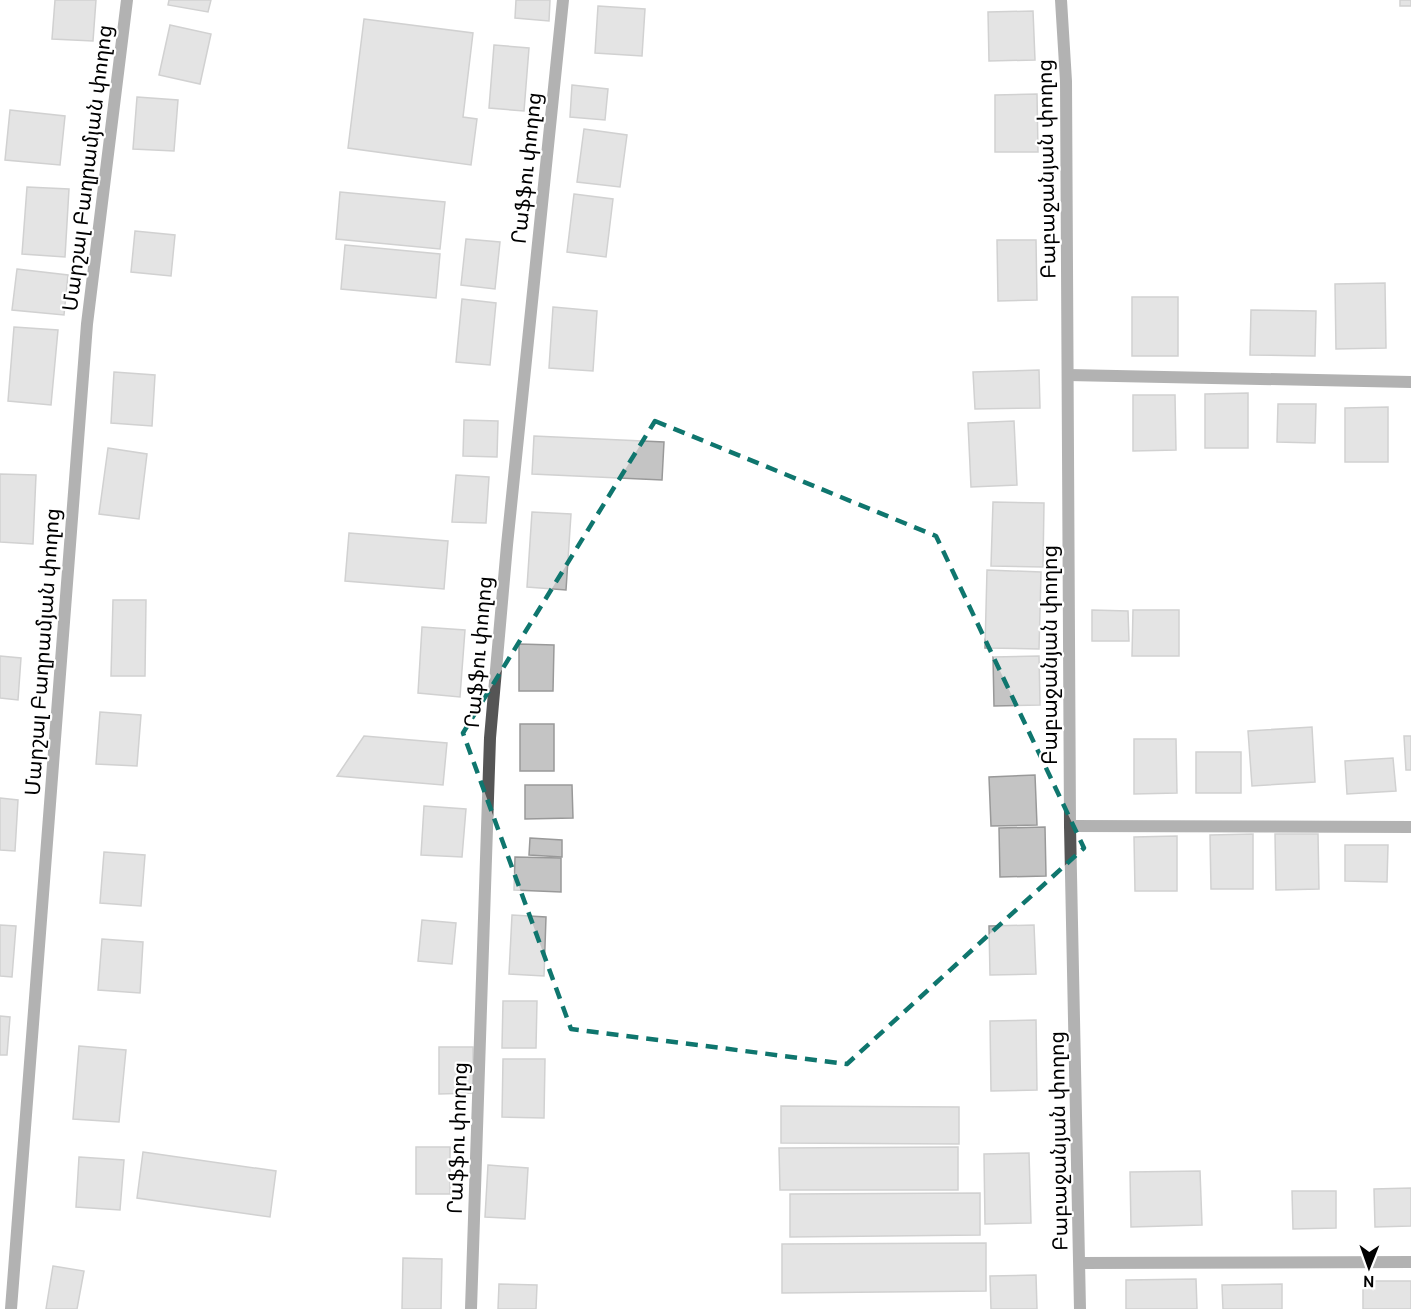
<svg xmlns="http://www.w3.org/2000/svg" width="1411" height="1309" viewBox="0 0 1411 1309" font-family="Cabin,'Noto Sans Armenian',sans-serif">
<style>
.building{fill:#c4c4c4;stroke:#999;stroke-width:1.5}
.lines{fill:none;stroke-linecap:round;stroke-linejoin:round}
.minor{stroke:#555;stroke-width:12}
.marked{fill:none;stroke:#0f766e;stroke-width:4.5;stroke-dasharray:12 8;stroke-linejoin:round}
.labels{text-anchor:middle;dominant-baseline:central;stroke-width:4.5;stroke-linejoin:round;paint-order:stroke}
.street-label{font-size:21px;fill:#000;stroke:#fff}
</style>
<rect width="100%" height="100%" fill="#fff"/>
<g class="building">
<polygon points="55,0 96,0 93,41 52,39"/>
<polygon points="169,0 211,0 208,12 168,5"/>
<polygon points="516,0 550,0 549,21 515,18"/>
<rect x="1400" y="0" width="11" height="6"/>
<polygon points="598,6 645,9 642,56 595,53"/>
<polygon points="1033,11 1035,60 989,61 988,12"/>
<polygon points="364,19 473,33 463,117 477,119 471,165 348,148"/>
<polygon points="170,25 211,34 200,84 159,75"/>
<polygon points="494,45 529,48 524,111 489,108"/>
<polygon points="572,85 608,89 605,120 570,117"/>
<polygon points="1037,94 1038,152 995,152 995,95"/>
<polygon points="137,97 178,100 174,151 133,149"/>
<polygon points="10,110 65,116 60,165 5,160"/>
<polygon points="584,129 627,135 620,187 577,182"/>
<polygon points="27,187 69,189 65,257 22,254"/>
<polygon points="340,192 445,202 440,249 336,239"/>
<polygon points="574,194 613,199 606,257 567,252"/>
<polygon points="135,231 175,235 171,276 131,272"/>
<polygon points="466,239 500,242 495,289 461,285"/>
<polygon points="997,240 1036,240 1037,300 998,301"/>
<polygon points="345,245 440,254 436,298 341,289"/>
<polygon points="17,269 68,275 64,315 12,310"/>
<polygon points="1385,283 1386,348 1336,349 1335,284"/>
<rect x="1132" y="297" width="46" height="59"/>
<polygon points="462,299 496,303 490,365 456,362"/>
<polygon points="553,307 597,311 593,371 549,368"/>
<polygon points="1251,310 1316,311 1315,356 1250,355"/>
<polygon points="14,327 58,330 51,405 8,401"/>
<polygon points="1039,370 1040,408 975,409 973,372"/>
<polygon points="114,372 155,375 152,426 111,423"/>
<polygon points="1248,393 1248,448 1205,448 1205,394"/>
<polygon points="1133,395 1175,395 1176,450 1133,451"/>
<polygon points="1278,404 1316,404 1315,443 1277,442"/>
<polygon points="1388,407 1388,462 1345,462 1345,408"/>
<polygon points="464,420 498,421 497,457 463,456"/>
<polygon points="1014,421 1017,485 971,487 968,423"/>
<polygon points="534,436 664,442 662,480 532,474"/>
<polygon points="108,448 147,454 139,519 99,514"/>
<polygon points="0,474 36,475 33,544 0,542"/>
<polygon points="456,475 489,477 486,523 452,522"/>
<polygon points="993,502 1044,503 1043,567 991,566"/>
<polygon points="532,512 571,514 566,590 527,587"/>
<polygon points="349,533 448,541 444,589 345,581"/>
<polygon points="987,570 1041,572 1039,649 985,648"/>
<polygon points="113,600 146,600 145,676 111,676"/>
<polygon points="1092,610 1128,611 1129,641 1092,641"/>
<polygon points="1133,610 1179,610 1179,656 1132,656"/>
<polygon points="422,627 465,630 460,697 418,693"/>
<polygon points="519,644 554,645 553,691 519,691"/>
<polygon points="0,656 21,658 18,700 0,698"/>
<polygon points="1039,656 1040,705 994,706 993,657"/>
<polygon points="100,712 141,715 137,766 96,764"/>
<rect x="520" y="724" width="34" height="47"/>
<polygon points="1312,727 1315,782 1252,786 1248,731"/>
<polygon points="364,736 447,743 443,785 337,776"/>
<polygon points="1404,736 1411,736 1411,770 1406,770"/>
<polygon points="1134,739 1176,739 1177,793 1134,794"/>
<rect x="1196" y="752" width="45" height="41"/>
<polygon points="1393,758 1396,791 1347,794 1345,761"/>
<polygon points="1035,775 1037,825 991,826 989,777"/>
<polygon points="525,785 572,785 573,818 525,819"/>
<polygon points="0,798 18,800 15,851 0,850"/>
<polygon points="424,806 466,809 462,857 421,855"/>
<polygon points="1045,827 1046,876 1000,877 999,828"/>
<polygon points="1253,834 1253,889 1211,889 1210,835"/>
<polygon points="1275,834 1318,834 1319,889 1276,890"/>
<polygon points="1177,836 1177,891 1135,891 1134,837"/>
<polygon points="530,838 562,840 562,857 529,855"/>
<polygon points="1345,845 1388,845 1387,882 1345,881"/>
<polygon points="104,852 145,855 141,906 100,903"/>
<polygon points="515,857 561,858 561,892 514,890"/>
<polygon points="512,915 546,917 544,976 509,974"/>
<polygon points="422,920 456,923 452,964 418,961"/>
<polygon points="0,925 16,926 12,977 0,976"/>
<polygon points="1034,925 1036,974 990,975 989,926"/>
<polygon points="102,939 143,942 140,993 98,990"/>
<polygon points="503,1001 537,1001 536,1048 502,1048"/>
<polygon points="0,1016 10,1017 7,1055 0,1055"/>
<polygon points="1036,1020 1037,1090 991,1091 990,1021"/>
<polygon points="79,1046 126,1050 119,1122 73,1119"/>
<polygon points="439,1047 473,1047 473,1093 439,1094"/>
<polygon points="503,1059 545,1059 544,1118 502,1117"/>
<polygon points="781,1106 959,1107 959,1144 781,1143"/>
<rect x="416" y="1147" width="34" height="47"/>
<polygon points="958,1147 958,1190 780,1190 779,1148"/>
<polygon points="143,1152 276,1171 270,1217 137,1198"/>
<polygon points="1029,1153 1031,1223 985,1224 984,1154"/>
<polygon points="79,1157 124,1160 120,1210 76,1207"/>
<polygon points="488,1165 528,1168 525,1219 485,1217"/>
<polygon points="1200,1171 1202,1225 1131,1227 1130,1172"/>
<polygon points="1411,1188 1411,1226 1375,1227 1374,1189"/>
<polygon points="1292,1191 1336,1191 1336,1228 1293,1229"/>
<polygon points="980,1193 980,1235 790,1237 790,1194"/>
<polygon points="986,1243 986,1291 782,1293 782,1244"/>
<polygon points="403,1258 442,1259 441,1309 402,1309"/>
<polygon points="53,1266 84,1271 77,1309 46,1309"/>
<polygon points="1036,1275 1037,1309 991,1309 990,1276"/>
<polygon points="1196,1279 1197,1309 1126,1309 1126,1280"/>
<rect x="1363" y="1281" width="48" height="28"/>
<polygon points="499,1284 537,1285 536,1309 498,1309"/>
<polygon points="1282,1284 1282,1309 1223,1309 1222,1285"/>
</g>
<g class="lines">
<g class="minor">
<polyline points="1061,0 1066,81 1070,826 1080,1309"/>
<polyline points="1068,375 1411,382"/>
<polyline points="1070,826 1411,827"/>
<polyline points="1080,1263 1411,1262"/>
<polyline points="11,1309 87,324 127,0"/>
<polyline points="471,1309 490,738 507,545 563,0"/>
</g>
</g>
<path d="M0 0H1411V1309H0ZM655,421L936,536L1084,848L847,1064L571,1029L463,733Z" fill="#fff" fill-opacity=".55" fill-rule="evenodd"/>
<path class="marked" d="M655,421L936,536L1084,848L847,1064L571,1029L463,733Z"/>
<g class="labels">
<g class="street-label">
<text transform="translate(87 168) rotate(-83)">Մարշալ Բաղրամյան փողոց</text>
<text transform="translate(526 168) rotate(-84)">Րաֆֆու փողոց</text>
<text transform="translate(1046 169) rotate(-91)">Բաբաջանյան փողոց</text>
<text transform="translate(42 652) rotate(-86)">Մարշալ Բաղրամյան փողոց</text>
<text transform="translate(478 652) rotate(-85)">Րաֆֆու փողոց</text>
<text transform="translate(1049 655) rotate(-90)">Բաբաջանյան փողոց</text>
<text transform="translate(457 1138) rotate(-88)">Րաֆֆու փողոց</text>
<text transform="translate(1058 1141) rotate(-91)">Բաբաջանյան փողոց</text>
</g>
</g>
<g transform="translate(1369 1267) rotate(181)" stroke="#ffffff" stroke-width="4.5" paint-order="stroke">
<path d="M0-4.5L10 22L0 15L-10 22Z" fill="#000000"/>
<text y="-9" font-size="16" font-weight="bold" text-anchor="middle" fill="#000000">N</text>
</g>
</svg>
